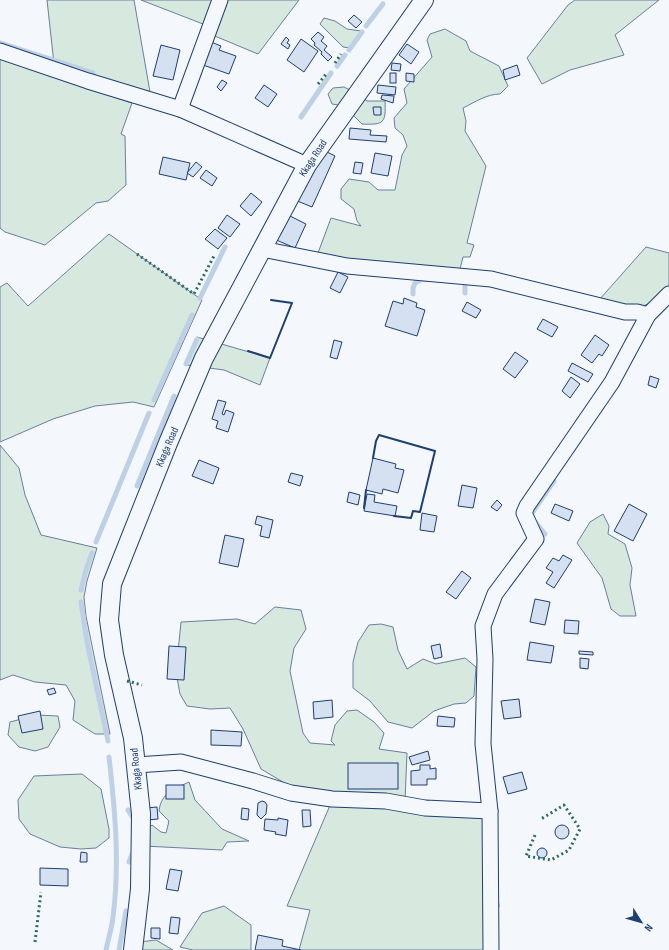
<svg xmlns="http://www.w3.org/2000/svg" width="669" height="950" viewBox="0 0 669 950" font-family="'Sofia Sans Condensed',sans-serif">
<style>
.green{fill:#d7e8df;stroke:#687fa3}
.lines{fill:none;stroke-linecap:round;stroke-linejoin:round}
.stream{stroke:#bed0e5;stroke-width:5}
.building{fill:#d5e0f0;stroke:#1d3f73}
.minor-casing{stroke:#1d3f73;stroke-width:17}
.tertiary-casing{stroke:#1d3f73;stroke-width:20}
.minor{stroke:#f4f7fb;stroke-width:15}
.tertiary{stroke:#f4f7fb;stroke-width:18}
.hedge{stroke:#2c6c60;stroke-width:3;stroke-dasharray:2 3;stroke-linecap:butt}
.wall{stroke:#1d3f73;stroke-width:2}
.labels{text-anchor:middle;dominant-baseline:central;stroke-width:3;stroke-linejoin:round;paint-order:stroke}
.street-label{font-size:11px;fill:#1d3f73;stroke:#f4f7fb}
</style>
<rect width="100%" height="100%" fill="#f4f7fb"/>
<g class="green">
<polygon points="47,0 134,0 150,92 54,64"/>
<polygon points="141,0 213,0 203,24"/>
<polygon points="223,0 299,0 258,54 210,34"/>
<polygon points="575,0 659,0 615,35 624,55 570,70 542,84 527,58 568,5"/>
<polygon points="324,18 335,21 347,29 361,31 360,38 351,48 343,47 320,24"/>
<path d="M445,29L466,41L470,51L499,66L508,86L500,94C487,94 475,102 463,108L466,121L465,131L486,166L467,243L474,245L470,257H463L460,269L352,261L318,253L331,218L361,226L357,221L354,209L341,199V189L349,179L369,182L378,190H395L402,155L407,146L403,135L395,128L394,118L407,103L404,89L432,57L427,40L430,34Z"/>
<path d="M0,58C45,72 88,89 132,103L121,134L125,136L126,185L108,201L96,203L45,245L5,232L0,228Z"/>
<path d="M344,87L354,92L367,101H385C386,123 384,125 362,124L344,106L332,104L328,94L333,88Z"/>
<polygon points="109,234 202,300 154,407 133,402 95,406 53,419 0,442 0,287 7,283 28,306"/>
<polygon points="646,247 669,253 669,288 654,301 639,308 599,300"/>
<polygon points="197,337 270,358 260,385 224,370 187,365"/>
<polygon points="0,445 19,468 25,495 41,535 97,548 87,581 84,597 86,616 110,734 95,734 73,720 75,701 66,685 35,682 13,675 0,680"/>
<polygon points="603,514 609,526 608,534 625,544 632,568 630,585 636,616 620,616 611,609 602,578 577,543 590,522"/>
<polygon points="275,607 301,610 306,629 294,648 290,671 303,733 310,743 335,745 331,741 335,725 347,711 357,710 374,722 384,733 379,749 407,753 405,801 293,788 261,769 243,729 230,708 210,709 187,706 180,694 176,672 181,622 237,619 255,624"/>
<polygon points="381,624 393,627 398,650 407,669 423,659 436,664 465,658 476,667 474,696 466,703 454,704 434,711 412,728 388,722 370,701 353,688 353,662 358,642 369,625"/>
<polygon points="37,715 58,716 60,727 48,747 35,751 19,747 8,735 10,722"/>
<polygon points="82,774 101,789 109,829 109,838 96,848 81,849 60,847 30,834 19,819 18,800 34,776"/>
<path d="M189,782L195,800L222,829L249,841L227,842L222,850L144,846L145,831L152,825L161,832L166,833L169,821L159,811C161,793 174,789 189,782Z"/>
<polygon points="331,803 487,814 499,906 487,945 487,950 299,950 310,910 287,906"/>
<polygon points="224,906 251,925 251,950 193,950 180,947 202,913"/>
<polygon points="156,940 173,950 137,950 139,942"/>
</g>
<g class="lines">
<g class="stream">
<polyline points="366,26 383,4"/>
<polyline points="0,43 93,73"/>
<polyline points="349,50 362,32"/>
<polyline points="337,66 345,55"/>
<polyline points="301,117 331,73"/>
<polyline points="462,281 465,282 465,293"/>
<polyline points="413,294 413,288 415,283 422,279 426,279"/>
<polyline points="200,298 225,247"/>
<polyline points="186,364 197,339"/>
<polyline points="154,400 192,315"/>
<polyline points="137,486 174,396"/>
<polyline points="545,534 530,516 554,481"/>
<polyline points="96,542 149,413"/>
<polyline points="81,590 86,570 92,553"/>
<polyline points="81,602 87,642 108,741"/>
<polyline points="128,810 136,822"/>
<polyline points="129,862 133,852"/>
<path d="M106,950C108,939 112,928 113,917C120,863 115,810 109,757"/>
<polyline points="119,950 126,911"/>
</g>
</g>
<g class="building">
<polygon points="354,15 362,22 356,28 348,21"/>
<polygon points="318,32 324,37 321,41 327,46 324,50 332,57 328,61 321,54 322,52 314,45 315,43 311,39"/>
<polygon points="286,37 289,40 287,43 290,45 288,49 281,44"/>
<polygon points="301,39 318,51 304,72 287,60"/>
<polygon points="211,42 221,46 219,50 236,56 229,74 203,65"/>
<polygon points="407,44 419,52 411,64 399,55"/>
<polygon points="161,45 180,50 173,80 153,76"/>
<polygon points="392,63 401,64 400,71 391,70"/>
<polygon points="517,65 520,75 505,80 503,70"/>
<rect x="390" y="73" width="6" height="10"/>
<polygon points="406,73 414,74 414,82 406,81"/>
<polygon points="222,80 227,83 221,91 217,87"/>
<polygon points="264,85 277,94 268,107 255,98"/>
<polygon points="378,85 396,87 395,95 377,93"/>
<polygon points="382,95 394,96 393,103 381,99"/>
<polygon points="373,107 381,107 381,115 374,115"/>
<polygon points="350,128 371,130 370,135 387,136 386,142 349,139"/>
<polygon points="319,148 335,156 312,207 295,200"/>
<polygon points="375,153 392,156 388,176 371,173"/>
<polygon points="163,157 190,163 186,180 159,174"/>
<polygon points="196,162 202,167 193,177 187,173"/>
<polygon points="355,162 363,163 361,174 353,173"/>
<polygon points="206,170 217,178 212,186 200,178"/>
<polygon points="251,193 262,202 251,216 240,206"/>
<polygon points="286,214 306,224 295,248 274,239"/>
<polygon points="227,215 240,224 230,237 218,228"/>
<polygon points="215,229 227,238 218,249 205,239"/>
<polygon points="338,272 348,277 340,293 330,288"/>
<polygon points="404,298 417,303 416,307 425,310 417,336 385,326 393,301 403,304"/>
<polygon points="467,302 481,310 476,318 462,311"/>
<polygon points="543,319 558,327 552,337 537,329"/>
<polygon points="595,335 609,345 602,356 599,354 592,363 581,355"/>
<polygon points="334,340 342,342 337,359 330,357"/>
<polygon points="515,352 528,361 515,378 503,369"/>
<polygon points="572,363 593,374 588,382 568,371"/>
<polygon points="650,376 659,379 656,388 648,385"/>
<polygon points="571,377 580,384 570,398 562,391"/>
<polygon points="218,400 226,402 222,414 224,415 226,410 234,413 228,432 216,428 218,421 212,419"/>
<polygon points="373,458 396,464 395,468 404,470 398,493 383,489 382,494 366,490"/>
<polygon points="199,460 219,468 213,484 192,476"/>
<polygon points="291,473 303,476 300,486 288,482"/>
<polygon points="462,485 477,488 473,508 458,506"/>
<polygon points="349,492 360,495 358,505 347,502"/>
<polygon points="367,494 375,495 374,502 397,506 395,516 364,511"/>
<polygon points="497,500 502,505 497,511 491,507"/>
<polygon points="555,504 573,511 569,521 551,513"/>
<polygon points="629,504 647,514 633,541 614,531"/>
<polygon points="422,513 437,516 434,532 420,530"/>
<polygon points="257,516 273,520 269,538 260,536 262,526 255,524"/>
<polygon points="225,535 244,539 238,567 219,563"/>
<polygon points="563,555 572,560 554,588 546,583 553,572 546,568 553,558 559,561"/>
<polygon points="462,571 471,578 456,599 446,592"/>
<polygon points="535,599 550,602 545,625 530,622"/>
<polygon points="565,620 579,621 578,634 564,633"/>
<polygon points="530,642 554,646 551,663 527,660"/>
<polygon points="440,644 442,657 434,659 431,646"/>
<polygon points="169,646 186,647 184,680 167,679"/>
<polygon points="579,651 593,652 593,655 579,654"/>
<polygon points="580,658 589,659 588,669 580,668"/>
<polygon points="54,688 56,693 49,695 47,690"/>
<polygon points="519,699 521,717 504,719 501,701"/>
<polygon points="332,700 333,717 314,719 313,702"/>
<polygon points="40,711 43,729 22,733 18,716"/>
<polygon points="438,716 455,718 454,727 437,726"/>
<polygon points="211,730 242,732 241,746 211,745"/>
<polygon points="428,751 430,760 412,765 409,757"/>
<rect x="348" y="763" width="50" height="26"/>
<polygon points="420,765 430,765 430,769 436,768 436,779 427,779 427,785 411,785 411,771 420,770"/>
<polygon points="522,772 527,789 508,794 503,777"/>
<rect x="166" y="785" width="18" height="14"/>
<polygon points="262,801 265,802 267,805 266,814 261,819 257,815 258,803"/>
<polygon points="157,807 158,819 147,820 146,808"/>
<polygon points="242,808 249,809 248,820 241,819"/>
<polygon points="302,810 310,810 311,826 303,827"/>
<polygon points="278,818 288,820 286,836 275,834 276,832 264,830 265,819 278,820"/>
<circle cx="562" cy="832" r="7"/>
<circle cx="542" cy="853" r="5"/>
<polygon points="81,852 87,853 87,862 80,862"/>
<polygon points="40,868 68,869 68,886 40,885"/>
<polygon points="170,869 182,871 178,891 166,889"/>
<polygon points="171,917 180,918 178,934 169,933"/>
<polygon points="151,928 160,928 160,939 151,938"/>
<polygon points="258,935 283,940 282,946 301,950 255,950"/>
</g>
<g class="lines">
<defs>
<g id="minor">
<polyline points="0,51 88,81 180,109 307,165"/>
<polyline points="180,109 220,0"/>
<polyline points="262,249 347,266 491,279 625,312 637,312 648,315"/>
<polyline points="136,765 181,762 253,781 291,793 332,799 386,801 425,808 490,811"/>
<polyline points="491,950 490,811 483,744 485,659 483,626 495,594 536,539 524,513 527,506 612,382 648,315 669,294"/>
</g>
<polyline id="tertiary" points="133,950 140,889 141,814 133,738 114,655 109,620 112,584 168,443 204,358 307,165 424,0"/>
</defs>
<use href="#minor" class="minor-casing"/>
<use href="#tertiary" class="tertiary-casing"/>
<use href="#minor" class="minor"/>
<use href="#tertiary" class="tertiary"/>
<g class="hedge">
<polyline points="335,63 341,54"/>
<polyline points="318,84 327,73"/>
<polyline points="137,254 194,294 215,254"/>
<polyline points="127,681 142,685"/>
<polyline points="535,835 526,856 551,860 569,850 580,829 564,805 541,819"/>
<polyline points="35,942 41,892"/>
</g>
<g class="wall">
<polyline points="248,351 270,358 292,303 271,300"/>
<polyline points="373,458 376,441 379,435 435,451 420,512 413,511 411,518 394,516"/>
<polyline points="364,508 366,490"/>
</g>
</g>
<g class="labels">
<g class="street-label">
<text transform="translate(313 158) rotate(-57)">Kkaga Road</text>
<text transform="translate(167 447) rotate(-67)">Kkaga Road</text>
<text transform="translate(136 769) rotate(-96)">Kkaga Road</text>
</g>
</g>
<g transform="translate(641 922) rotate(127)" stroke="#f4f7fb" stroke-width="3" paint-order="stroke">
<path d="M0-3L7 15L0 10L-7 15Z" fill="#1d3f73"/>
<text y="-6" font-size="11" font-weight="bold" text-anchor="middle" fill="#1d3f73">N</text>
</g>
</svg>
